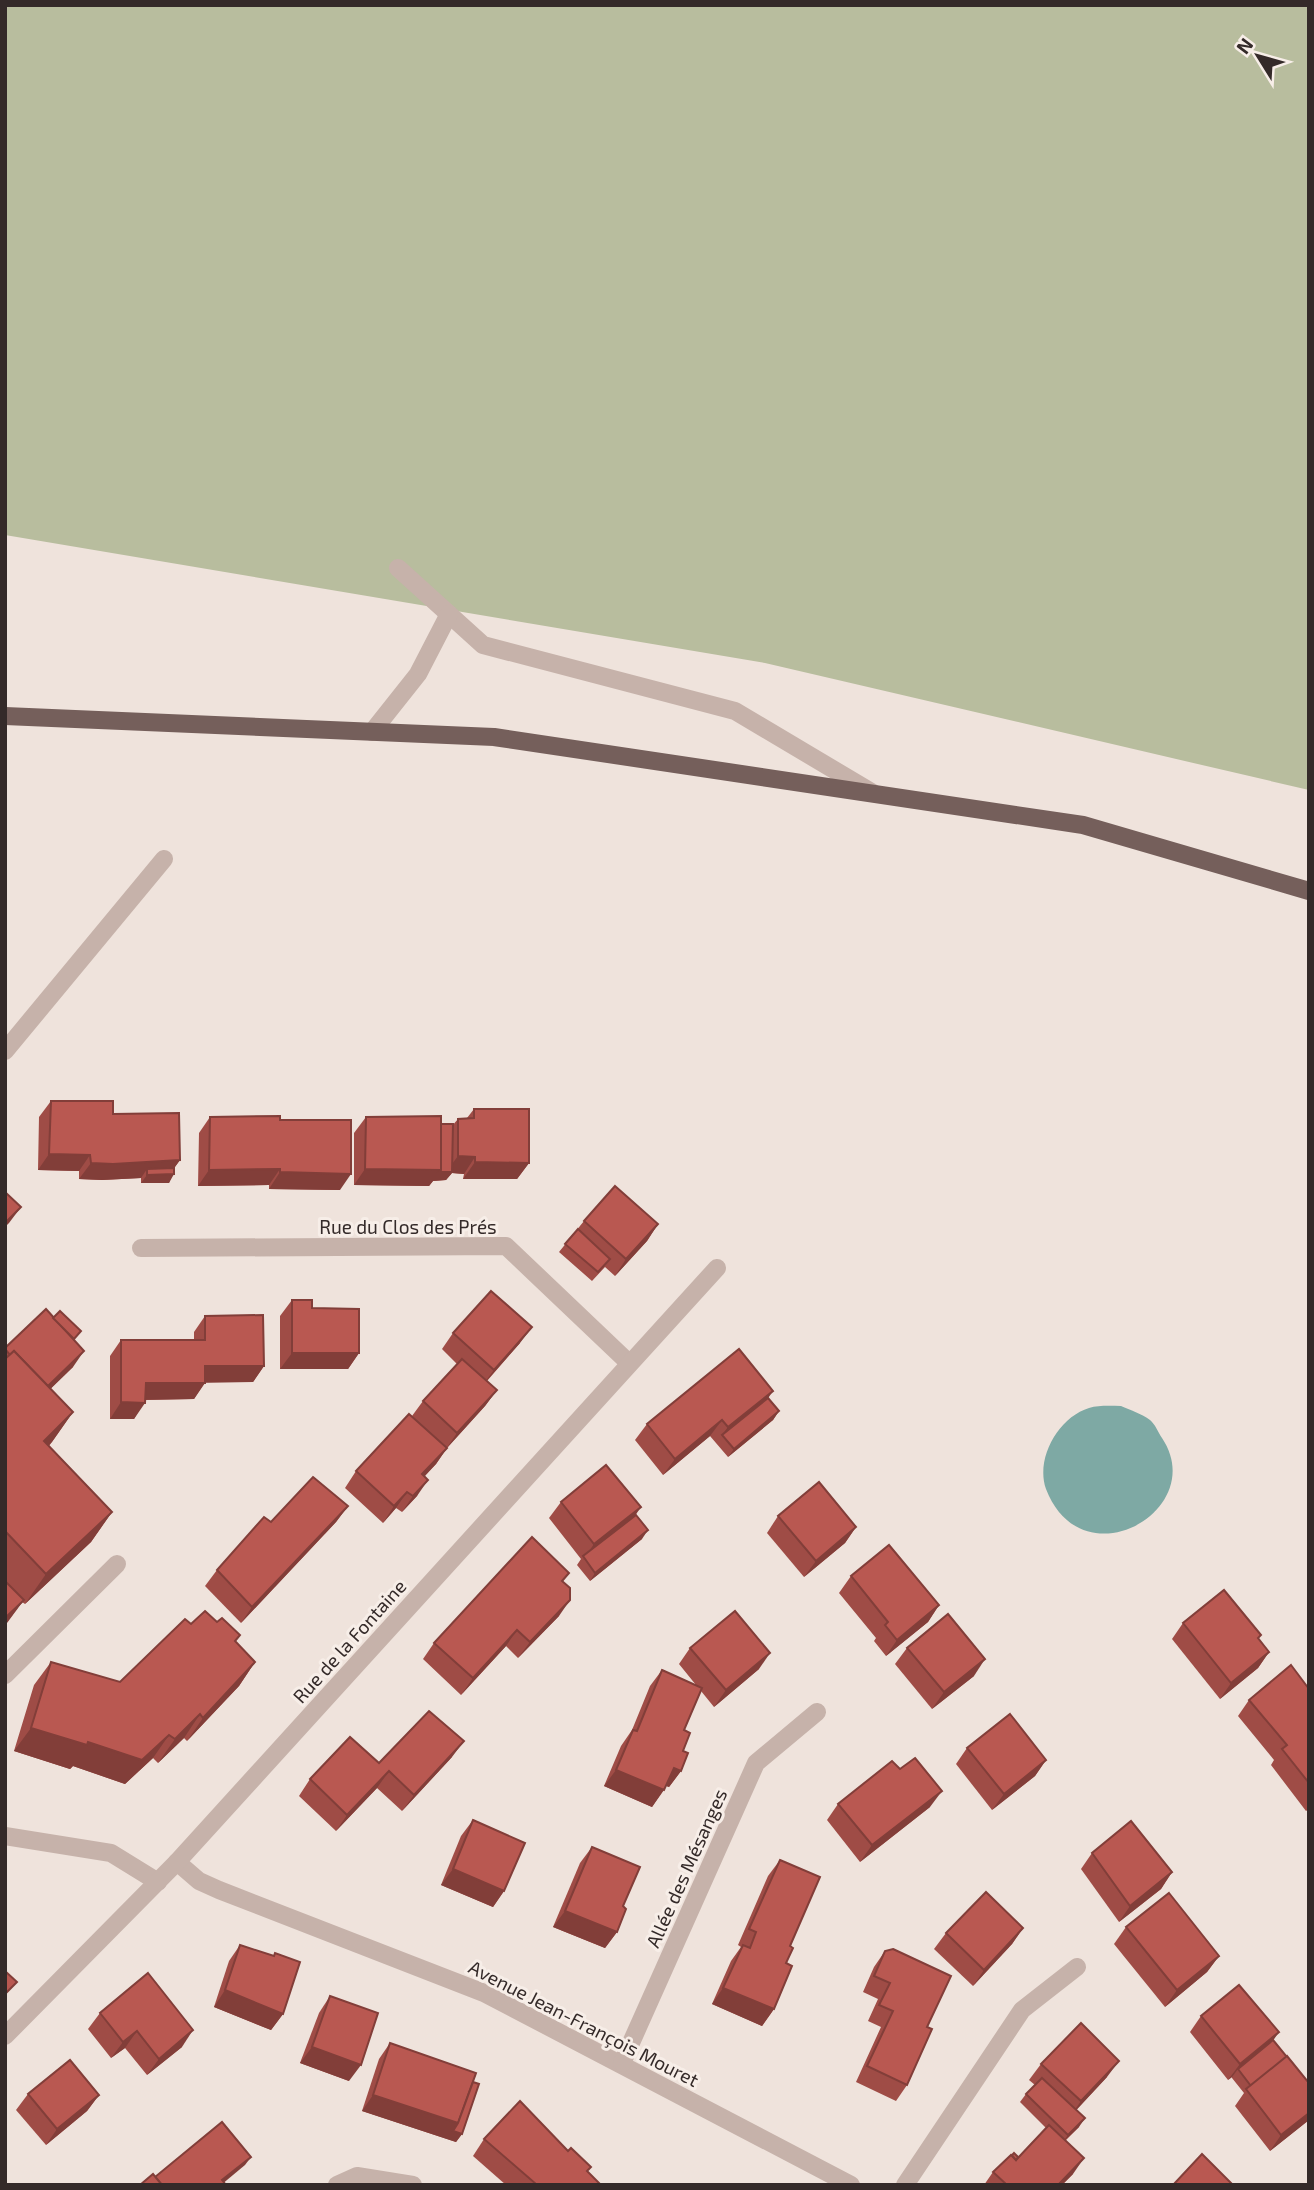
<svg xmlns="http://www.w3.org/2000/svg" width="1314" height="2190" viewBox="0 0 1314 2190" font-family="'Exo 2',sans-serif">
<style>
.green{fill:#b8bd9e}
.water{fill:#7ea9a4}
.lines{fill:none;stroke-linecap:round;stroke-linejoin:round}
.minor{stroke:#c6b2aa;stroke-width:18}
.major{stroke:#755f5b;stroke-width:18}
.wall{fill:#9f4c46}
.shaded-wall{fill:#823e39}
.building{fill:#b95851;stroke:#823e39;stroke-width:2}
.labels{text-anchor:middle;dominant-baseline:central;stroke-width:6;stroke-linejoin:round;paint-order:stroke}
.street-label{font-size:19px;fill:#342a29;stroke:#f7eee8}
</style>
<rect width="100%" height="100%" fill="#efe3dc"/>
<polygon class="green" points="5,5 1309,5 1309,790 765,663 5,535"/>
<path class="water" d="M1121,1406C1130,1410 1142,1414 1150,1420C1155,1424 1158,1432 1162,1438C1210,1510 1082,1583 1046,1489C1035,1458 1059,1417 1089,1408C1099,1405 1111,1406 1121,1406Z"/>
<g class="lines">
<g class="minor">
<polyline points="398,568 483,645 735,711 873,793"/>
<polyline points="372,732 418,674 449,614"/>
<polyline points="5,1051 164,859"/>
<polyline points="141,1248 506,1246 629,1363"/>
<polyline points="5,1675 117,1564"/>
<polyline points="5,1836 111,1853 158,1882"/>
<polyline points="177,1862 199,1881 219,1890 484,1993 851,2185"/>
<polyline points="5,2036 177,1862 717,1268"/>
<polyline points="622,2063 756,1763 817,1712"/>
<polyline points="337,2185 357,2176 413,2185"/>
<polyline points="905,2185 1022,2010 1077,1967"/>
</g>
<polyline class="major" points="5,716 494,737 1083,825 1309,891"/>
</g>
<g class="wall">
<polygon points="51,1101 113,1114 180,1160 174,1168 169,1183 141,1183 141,1178 102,1180 79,1179 79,1171 38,1170 39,1117"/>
<polygon points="474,1109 529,1163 517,1179 463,1179 464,1174 452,1173 446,1180 433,1181 429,1186 354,1185 354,1133 366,1117 441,1124 452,1126 458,1119 467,1118"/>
<polygon points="210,1117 280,1120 340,1190 269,1189 269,1185 198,1186 199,1133"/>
<polygon points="584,1221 658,1224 647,1241 615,1276 605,1267 592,1281 559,1252"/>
<polygon points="292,1300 359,1353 348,1369 280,1369 280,1316"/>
<polygon points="205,1316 264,1366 253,1382 205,1382 194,1399 145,1400 134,1419 110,1419 110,1356 121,1340 194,1340 194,1332"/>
<polygon points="453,1333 520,1343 487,1381 497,1390 485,1406 447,1448 436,1464 425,1476 417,1496 402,1512 396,1508 383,1523 345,1488 356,1471 412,1416 423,1401 457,1364 442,1349"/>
<polygon points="75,1340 73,1367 50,1389 73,1412 49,1446 112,1512 91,1542 25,1604 22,1602 5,1625 5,1348"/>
<polygon points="767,1399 779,1411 773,1420 728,1457 710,1436 663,1475 635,1440 647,1424"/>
<polygon points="561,1502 636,1515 642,1539 590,1581 577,1565 581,1559 549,1518"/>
<polygon points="348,1506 336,1522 241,1623 205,1586 217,1570 271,1522"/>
<polygon points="778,1516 856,1527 845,1543 804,1577 767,1533"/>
<polygon points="569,1573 563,1581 559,1616 518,1658 506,1646 461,1695 423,1659 434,1643"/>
<polygon points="851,1576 939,1605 928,1622 886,1656 874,1641 876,1638 839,1593"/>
<polygon points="217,1622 240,1635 235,1642 255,1662 239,1686 187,1741 184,1738 158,1763 153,1758 125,1784 73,1766 70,1769 14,1751 34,1685 51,1662 120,1682 191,1624"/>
<polygon points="1183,1623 1269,1652 1258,1668 1220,1699 1172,1639"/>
<polygon points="690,1648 759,1669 714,1707 701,1691 684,1730 681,1771 669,1787 666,1786 652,1807 604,1786 621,1746 632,1730 650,1686 662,1670 696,1685 679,1664"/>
<polygon points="907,1648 974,1676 932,1709 895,1664"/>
<polygon points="1309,1689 1309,1809 1306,1811 1271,1765 1274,1760 1238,1716 1249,1700"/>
<polygon points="967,1748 1046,1760 1035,1776 992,1810 956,1764"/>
<polygon points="452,1757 402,1811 377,1788 336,1831 299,1796 310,1779 379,1763"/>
<polygon points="838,1804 930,1807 860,1862 827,1820"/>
<polygon points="473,1820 504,1891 493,1907 441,1885 461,1836"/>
<polygon points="592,1847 623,1906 617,1932 605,1948 553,1927 580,1863"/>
<polygon points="1092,1853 1172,1872 1161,1889 1119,1922 1081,1869"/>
<polygon points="780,1860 790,1946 774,2009 762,2026 712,2004 731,1961 741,1947 738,1945 768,1876"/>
<polygon points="1126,1927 1219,1956 1207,1972 1165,2007 1114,1944"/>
<polygon points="1023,1928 1012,1944 973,1986 934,1949 946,1933"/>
<polygon points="240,1945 273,1956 283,2014 271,2030 214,2007 229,1961"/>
<polygon points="885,1951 927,2027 907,2085 896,2101 856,2082 881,2027 868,2021 878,1999 863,1992 874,1967"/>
<polygon points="330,1996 349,2081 300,2063 319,2013"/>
<polygon points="100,2013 182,2047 147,2075 125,2048 111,2058 88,2029"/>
<polygon points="1201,2016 1273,2040 1309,2083 1309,2120 1270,2151 1235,2106 1244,2093 1232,2078 1232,2077 1228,2080 1190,2032"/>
<polygon points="390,2043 473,2082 462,2134 456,2142 362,2111 379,2059"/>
<polygon points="1041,2064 1107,2077 1076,2110 1079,2127 1066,2140 1073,2174 1062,2185 984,2185 993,2172 1018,2157 1046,2128 1020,2102 1026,2094 1035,2085 1029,2080"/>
<polygon points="28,2094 99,2095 87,2111 46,2145 16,2110"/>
<polygon points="484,2139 588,2172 601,2185 506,2185 473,2156"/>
</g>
<g class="shaded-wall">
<polygon points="49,1154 90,1155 79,1171 38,1170"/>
<polygon points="458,1156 475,1157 464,1174 452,1173 446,1180 433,1181 429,1186 354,1185 365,1169 441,1170 446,1172"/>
<polygon points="180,1160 170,1174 174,1174 169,1183 141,1183 147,1175 147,1169 141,1178 102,1180 79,1179 91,1163"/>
<polygon points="475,1162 529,1163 517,1179 463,1179"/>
<polygon points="280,1169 269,1185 198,1186 209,1170"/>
<polygon points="280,1172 351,1174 340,1190 269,1189"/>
<polygon points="21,1207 9,1223 5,1227 5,1223"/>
<polygon points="658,1224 647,1241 615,1276 626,1259"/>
<polygon points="532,1327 520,1343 482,1386 494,1370"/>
<polygon points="84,1351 73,1367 33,1406 44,1390"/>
<polygon points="292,1353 359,1353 348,1369 280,1369"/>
<polygon points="205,1366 264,1366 253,1382 194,1383"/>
<polygon points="146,1383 205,1383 194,1399 134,1400"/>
<polygon points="497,1390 485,1406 446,1449 457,1433"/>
<polygon points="773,1391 762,1407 722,1435 728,1427"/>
<polygon points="121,1402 145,1403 134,1419 110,1419"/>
<polygon points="779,1411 773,1420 728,1457 734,1449"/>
<polygon points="73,1412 52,1442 23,1471 44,1441"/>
<polygon points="722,1420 710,1436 663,1475 675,1459"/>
<polygon points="447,1448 436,1464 411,1490 422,1474"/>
<polygon points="428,1480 417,1496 402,1512 413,1496"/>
<polygon points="407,1492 396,1508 383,1523 394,1506"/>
<polygon points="348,1506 336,1522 241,1623 252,1607"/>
<polygon points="641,1507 630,1523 583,1560 594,1544"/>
<polygon points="112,1512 91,1542 25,1604 46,1574"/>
<polygon points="856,1527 845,1543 804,1577 816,1561"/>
<polygon points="648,1530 642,1539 590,1581 595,1573"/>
<polygon points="24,1600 7,1623 5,1625 5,1618"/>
<polygon points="570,1600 559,1616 518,1658 530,1642"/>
<polygon points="939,1605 928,1622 886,1656 897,1640"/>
<polygon points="517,1630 506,1646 461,1695 473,1678"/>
<polygon points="1269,1652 1258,1668 1220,1699 1231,1683"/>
<polygon points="770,1653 759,1669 714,1707 726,1690"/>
<polygon points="985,1659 974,1676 932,1709 944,1692"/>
<polygon points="255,1662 239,1686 187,1741 203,1718"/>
<polygon points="200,1714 184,1738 158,1763 175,1739"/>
<polygon points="31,1728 88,1742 169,1735 153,1758 125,1784 73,1766 70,1769 14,1751"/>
<polygon points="464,1741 452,1757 402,1811 414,1795"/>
<polygon points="1046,1760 1035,1776 992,1810 1004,1794"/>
<polygon points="674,1768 681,1771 669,1787 662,1784"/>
<polygon points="616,1770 664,1790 652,1807 604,1786"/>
<polygon points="389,1771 377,1788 336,1831 347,1815"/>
<polygon points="942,1791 930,1807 860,1862 872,1845"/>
<polygon points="453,1869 504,1891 493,1907 441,1885"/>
<polygon points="1172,1872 1161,1889 1119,1922 1130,1906"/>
<polygon points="565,1911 617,1932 605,1948 553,1927"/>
<polygon points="1023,1928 1012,1944 973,1986 984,1970"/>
<polygon points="1219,1956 1207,1972 1165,2007 1177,1990"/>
<polygon points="723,1988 774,2009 762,2026 712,2004"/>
<polygon points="225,1990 283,2014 271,2030 214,2007"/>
<polygon points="193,2030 182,2047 147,2075 159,2059"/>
<polygon points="137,2031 125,2048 111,2058 123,2042"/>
<polygon points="1279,2032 1268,2048 1238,2069 1232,2077 1228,2080 1240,2064"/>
<polygon points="312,2047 361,2065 349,2081 300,2063"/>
<polygon points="1119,2061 1107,2077 1069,2118 1081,2101"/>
<polygon points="99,2095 87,2111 46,2145 57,2129"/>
<polygon points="373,2095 458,2123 462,2134 456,2142 362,2111"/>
<polygon points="1309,2113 1309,2120 1270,2151 1281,2135"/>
<polygon points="1085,2118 1079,2127 1062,2143 1068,2135"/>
<polygon points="251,2157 245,2165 221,2185 222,2180"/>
<polygon points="1084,2158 1073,2174 1062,2185 1058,2185"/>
</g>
<g class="building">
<polygon points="51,1101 113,1101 113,1114 179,1113 180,1160 113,1164 91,1163 90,1155 49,1154"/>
<polygon points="474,1109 529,1109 529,1163 475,1162 475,1157 458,1156 458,1119 474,1118"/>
<polygon points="280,1116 280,1120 351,1120 351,1174 280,1172 280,1169 209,1170 210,1117"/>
<polygon points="441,1116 441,1170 365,1169 366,1117"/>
<polygon points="441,1124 453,1124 452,1172 439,1172 441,1170"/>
<polygon points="174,1168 174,1174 147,1175 147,1169"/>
<polygon points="615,1186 658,1224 626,1259 584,1221"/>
<polygon points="5,1192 21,1207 5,1223"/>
<polygon points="578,1229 610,1259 598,1272 565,1244"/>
<polygon points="491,1291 532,1327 494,1370 453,1333"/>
<polygon points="292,1300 312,1300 312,1308 359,1309 359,1353 292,1353"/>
<polygon points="46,1309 84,1351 48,1386 14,1351 10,1355 5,1349 5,1348"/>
<polygon points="60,1311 81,1331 74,1339 53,1318"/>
<polygon points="263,1315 264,1366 205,1366 205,1383 146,1383 145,1403 121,1402 121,1340 205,1340 205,1316"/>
<polygon points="739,1349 773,1391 728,1427 722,1420 675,1459 647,1424"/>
<polygon points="14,1351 73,1412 44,1441 112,1512 46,1574 5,1531 5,1359"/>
<polygon points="462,1359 497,1390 457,1433 423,1401"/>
<polygon points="768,1398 779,1411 734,1449 722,1435"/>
<polygon points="409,1414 447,1448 422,1474 428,1480 413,1496 407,1492 394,1506 356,1471"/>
<polygon points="606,1465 641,1507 594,1544 561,1502"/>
<polygon points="313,1477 348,1506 252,1607 217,1570 264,1517 271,1522"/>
<polygon points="819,1482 856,1527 816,1561 778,1516"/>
<polygon points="636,1515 648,1530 595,1573 583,1556"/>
<polygon points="532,1537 569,1573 562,1581 570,1588 570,1600 530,1642 517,1630 473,1678 434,1643"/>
<polygon points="889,1545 939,1605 897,1640 885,1625 888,1622 851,1576"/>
<polygon points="5,1581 24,1600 5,1618"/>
<polygon points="1224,1590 1261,1635 1258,1638 1269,1652 1231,1683 1183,1623"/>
<polygon points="205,1611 217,1622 222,1618 240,1635 235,1641 255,1662 203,1718 200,1714 175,1739 169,1735 142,1760 88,1742 87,1745 31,1728 51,1662 120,1682 185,1619 191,1624"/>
<polygon points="735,1611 770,1653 726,1690 690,1648"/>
<polygon points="948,1614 985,1659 944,1692 907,1648"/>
<polygon points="1291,1665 1309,1689 1309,1783 1282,1749 1287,1745 1249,1700"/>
<polygon points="662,1670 702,1688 684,1730 690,1733 683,1751 688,1753 681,1771 674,1768 664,1790 616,1770 633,1730 637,1731"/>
<polygon points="429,1711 464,1741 414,1795 389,1771 347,1815 310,1779 350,1737 379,1763"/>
<polygon points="1010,1714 1046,1760 1004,1794 967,1748"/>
<polygon points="915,1758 942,1791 872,1845 838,1804 892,1761 900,1769"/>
<polygon points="473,1820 525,1843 504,1891 453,1869"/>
<polygon points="1131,1821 1172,1872 1130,1906 1092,1853"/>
<polygon points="592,1847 640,1867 623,1906 626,1909 617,1932 565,1911"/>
<polygon points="780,1860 820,1877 790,1946 793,1948 786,1963 792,1966 774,2009 723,1988 743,1945 750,1948 756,1932 749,1929"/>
<polygon points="986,1892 1023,1928 984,1970 946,1933"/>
<polygon points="1169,1893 1219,1956 1177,1990 1126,1927"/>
<polygon points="240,1945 274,1956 275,1953 300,1962 283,2014 225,1990"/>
<polygon points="893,1949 951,1976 927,2027 932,2029 907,2085 867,2066 893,2011 879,2005 890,1983 874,1976 885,1951"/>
<polygon points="5,1971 17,1982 5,1994"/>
<polygon points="148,1973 193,2030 159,2059 137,2031 123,2042 100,2013"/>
<polygon points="1239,1985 1279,2032 1240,2064 1201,2016"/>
<polygon points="330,1996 378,2013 361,2065 312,2047"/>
<polygon points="1081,2023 1119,2061 1081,2101 1041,2064"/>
<polygon points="1273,2040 1287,2057 1251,2086 1238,2069"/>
<polygon points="390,2043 476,2073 458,2123 373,2095"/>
<polygon points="1287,2056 1309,2083 1309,2113 1281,2135 1246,2089"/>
<polygon points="70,2060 99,2095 57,2129 28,2094"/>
<polygon points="1042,2078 1085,2118 1068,2135 1026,2094"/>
<polygon points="473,2082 479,2084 462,2134 453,2131 458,2123"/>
<polygon points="520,2101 568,2151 571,2148 591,2167 587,2171 601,2185 535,2185 536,2184 484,2139"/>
<polygon points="222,2122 251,2157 222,2180 226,2185 162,2185 155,2177"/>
<polygon points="1049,2125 1084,2158 1058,2185 1007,2185 993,2172 1011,2155 1016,2160"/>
<polygon points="1014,2153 1018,2157 1016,2160 1012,2155"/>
<polygon points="1202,2154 1233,2185 1173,2185"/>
<polygon points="153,2174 162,2185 140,2185"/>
</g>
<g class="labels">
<g class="street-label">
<text x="408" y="1226">Rue du Clos des Prés</text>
<text transform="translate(349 1641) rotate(-48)">Rue de la Fontaine</text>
<text transform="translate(686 1868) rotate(-66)">Allée des Mésanges</text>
<text transform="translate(584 2023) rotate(27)">Avenue Jean-François Mouret</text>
</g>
</g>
<rect width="1314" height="2190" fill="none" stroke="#342a29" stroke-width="14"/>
<g transform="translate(1258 56) rotate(307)" stroke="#f7eee8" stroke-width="5" paint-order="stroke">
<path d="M0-5L12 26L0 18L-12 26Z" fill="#342a29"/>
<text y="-10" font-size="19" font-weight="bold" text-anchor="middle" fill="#342a29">N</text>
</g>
</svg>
